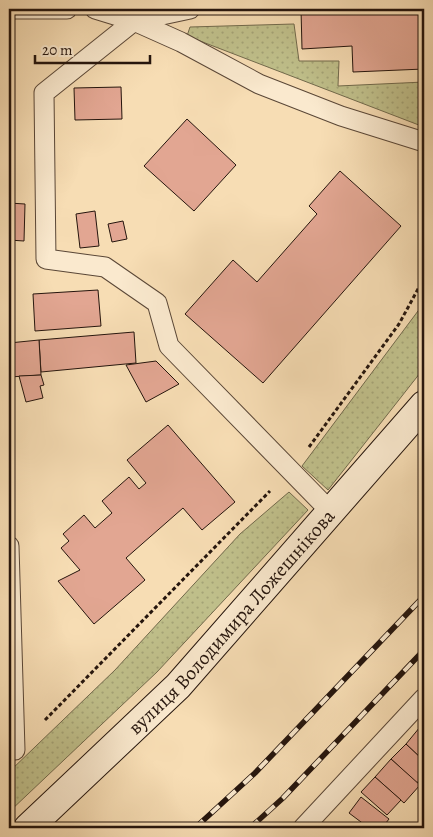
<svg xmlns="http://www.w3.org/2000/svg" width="433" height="837" viewBox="0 0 433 837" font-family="Alegreya,serif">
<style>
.grass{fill:url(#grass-dots);stroke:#726a4c}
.building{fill:#e2a692;stroke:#25150d}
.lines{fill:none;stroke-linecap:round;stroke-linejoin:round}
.lane-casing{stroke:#5a4737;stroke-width:21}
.secondary-casing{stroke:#25150d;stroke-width:30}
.path{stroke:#25150d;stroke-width:3;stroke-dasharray:4 2.5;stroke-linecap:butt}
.lane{stroke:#fae9ce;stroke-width:19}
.secondary{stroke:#fae9ce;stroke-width:28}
.rail-casing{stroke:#25150d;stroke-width:5.5}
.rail{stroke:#fae9ce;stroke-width:4;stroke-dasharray:11;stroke-linecap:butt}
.labels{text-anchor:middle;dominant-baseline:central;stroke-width:5;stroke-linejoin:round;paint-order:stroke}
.street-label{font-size:20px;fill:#25150d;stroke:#fae9ce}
</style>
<defs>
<pattern id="grass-dots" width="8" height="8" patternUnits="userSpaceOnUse" patternTransform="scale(1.25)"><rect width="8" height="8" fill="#c0c08b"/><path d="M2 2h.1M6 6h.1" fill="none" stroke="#a5a477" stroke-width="1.8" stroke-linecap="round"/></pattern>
</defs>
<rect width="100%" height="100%" fill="#f7ddb4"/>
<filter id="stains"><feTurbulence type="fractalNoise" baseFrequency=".004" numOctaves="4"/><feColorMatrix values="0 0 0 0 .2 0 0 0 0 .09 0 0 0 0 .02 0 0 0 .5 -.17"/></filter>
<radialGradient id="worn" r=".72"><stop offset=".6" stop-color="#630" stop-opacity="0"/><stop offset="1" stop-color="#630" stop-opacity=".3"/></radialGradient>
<g class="grass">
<polygon points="294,24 299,61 339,61 338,86 424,82 424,127 187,36 190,27"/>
<polygon points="424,303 424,368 328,490 302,466"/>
<polygon points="289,492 308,510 157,672 9,812 9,772 115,670 240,534"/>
</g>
<g class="building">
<polygon points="301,9 424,9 424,69 353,72 352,46 302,49"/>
<polygon points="121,87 122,119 75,120 74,88"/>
<polygon points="187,119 236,165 194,211 144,166"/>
<polygon points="340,171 401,226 263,383 185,314 233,260 257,282 317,214 309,206"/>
<polygon points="9,203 25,204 24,241 9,240"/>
<polygon points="95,211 99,246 80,248 76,214"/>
<polygon points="123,221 127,239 112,242 108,224"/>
<polygon points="98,290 101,326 35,331 33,294"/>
<polygon points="134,332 136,363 41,372 39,340"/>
<polygon points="39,340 41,375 9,377 9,343"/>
<polygon points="156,361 179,384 146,402 126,365"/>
<polygon points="41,375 44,385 40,386 43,398 26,402 19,376"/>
<polygon points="168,425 235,502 202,530 183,508 126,558 145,580 94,624 58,581 80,570 61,548 69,541 63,534 84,515 95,528 112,513 102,501 129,477 139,489 146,483 127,460"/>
<polygon points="420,727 424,731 424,761 406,744"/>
<polygon points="406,744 424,761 424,774 417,783 391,759"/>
<polygon points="391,759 420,785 404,803 375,777"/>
<polygon points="375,777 401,800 387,815 361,792"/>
<polygon points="361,797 389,819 382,828 369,828 349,813"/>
</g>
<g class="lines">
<defs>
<g id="lane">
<polyline points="9,9 67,9"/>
<polyline points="95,9 134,21 190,9"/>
<polyline points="331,512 169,346 157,303 105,267 46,259 44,93 134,21 181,42 259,84 341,116 424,142"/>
<polyline points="9,546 15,750"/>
<polyline points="303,828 424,698"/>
</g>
<g id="secondary">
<path id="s1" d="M28,828L178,686L424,405"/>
</g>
</defs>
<use href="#lane" class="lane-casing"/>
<use href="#secondary" class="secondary-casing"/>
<g class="path">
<polyline points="309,447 399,324 424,278"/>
<polyline points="45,720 270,491"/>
</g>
<use href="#lane" class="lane"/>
<use href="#secondary" class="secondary"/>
<defs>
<g id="rail">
<polyline points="195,828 255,773 424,596"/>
<polyline points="250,828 283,798 424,650"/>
</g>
</defs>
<use href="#rail" class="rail-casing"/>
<use href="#rail" class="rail"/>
</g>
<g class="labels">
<g class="street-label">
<text stroke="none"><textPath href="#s1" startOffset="290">вулиця Володимира Ложешнікова</textPath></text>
</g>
</g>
<rect width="433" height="837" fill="none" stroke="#f7ddb4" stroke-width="30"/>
<rect x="10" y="10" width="413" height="817" fill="none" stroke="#25150d" stroke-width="2.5"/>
<rect x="15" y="15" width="403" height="807" fill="none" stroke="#25150d"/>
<path d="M35 55v8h115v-8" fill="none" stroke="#25150d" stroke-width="2.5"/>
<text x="42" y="55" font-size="15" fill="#25150d" stroke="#fae9ce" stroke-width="4" paint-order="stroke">20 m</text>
<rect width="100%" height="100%" filter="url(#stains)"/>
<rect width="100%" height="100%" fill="url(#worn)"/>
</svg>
